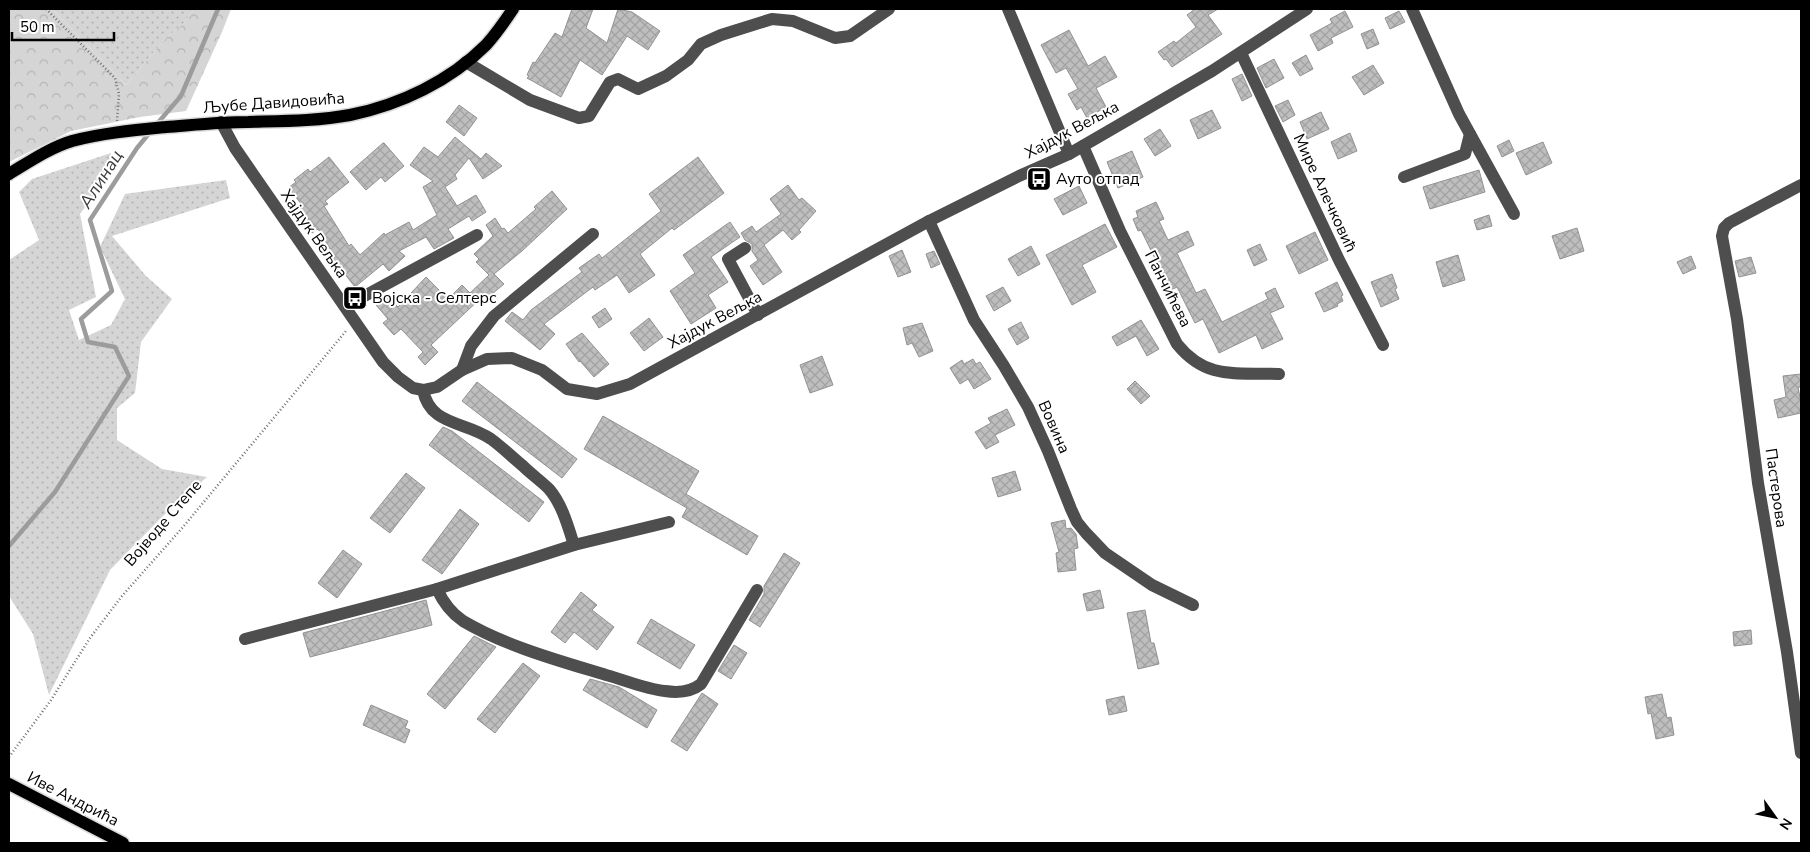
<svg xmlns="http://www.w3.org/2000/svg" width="1810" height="852" viewBox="0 0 1810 852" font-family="'Nunito Sans',sans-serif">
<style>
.grass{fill:url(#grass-dots)}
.forest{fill:url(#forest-crowns)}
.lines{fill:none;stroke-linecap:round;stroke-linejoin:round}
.stream{stroke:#9c9c9c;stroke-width:4.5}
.building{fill:url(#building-cross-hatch);stroke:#929292}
.major-casing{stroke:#dbdbdb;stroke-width:15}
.path{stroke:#707070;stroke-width:2.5;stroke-dasharray:1 2.5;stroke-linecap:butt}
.minor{stroke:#4e4e4e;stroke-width:12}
.major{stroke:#000;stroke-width:12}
.labels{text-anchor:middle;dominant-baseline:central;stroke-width:4;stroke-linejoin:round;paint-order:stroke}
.street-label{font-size:16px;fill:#000;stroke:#fff}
.poi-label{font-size:16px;fill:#000;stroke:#fff;text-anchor:start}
.water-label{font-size:18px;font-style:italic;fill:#3d3d3d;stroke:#fff}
</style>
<defs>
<pattern id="grass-dots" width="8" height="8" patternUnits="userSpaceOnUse" patternTransform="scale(1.25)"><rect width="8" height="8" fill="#d5d5d5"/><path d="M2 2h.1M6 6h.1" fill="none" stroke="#b5b5b5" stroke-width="1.8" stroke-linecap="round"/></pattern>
<pattern id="forest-crowns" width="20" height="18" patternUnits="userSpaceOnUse" patternTransform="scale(1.25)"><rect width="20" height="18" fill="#d5d5d5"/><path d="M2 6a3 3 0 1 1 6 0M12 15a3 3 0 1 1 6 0" fill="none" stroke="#b5b5b5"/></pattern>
<pattern id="building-cross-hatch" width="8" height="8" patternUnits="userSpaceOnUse" patternTransform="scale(1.25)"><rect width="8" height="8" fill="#bebebe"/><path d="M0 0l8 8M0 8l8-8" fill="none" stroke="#a2a2a2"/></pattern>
</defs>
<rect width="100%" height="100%" fill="#fff"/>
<g class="grass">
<polygon points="52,9 194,9 184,23 164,40 126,85"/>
<polygon points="111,153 112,170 80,214 96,297 69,310 79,340 111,325 125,299 100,247 125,194 226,180 230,198 112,236 146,276 172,299 141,342 135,393 117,408 117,440 162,469 207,477 163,516 110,570 49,695 33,634 9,596 9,260 39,240 19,192 32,179"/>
</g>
<polygon class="forest" points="9,9 52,9 126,85 164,40 184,23 194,9 231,9 222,32 186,111 140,117 71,131 9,162"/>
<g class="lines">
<g class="stream">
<polyline points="156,125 181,96 218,9"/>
<polyline points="9,546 55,492 129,376 115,347 88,342 81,319 112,291 90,220 137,148 151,131"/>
</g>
</g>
<g class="building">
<polygon points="572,9 593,9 586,28 607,43 618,9 632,12 660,31 648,50 627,36 602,75 580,60 561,97 527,78 529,76 527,75 533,62 535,63 555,33 562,37"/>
<polygon points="1195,9 1218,9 1208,15 1222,34 1172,67 1166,59 1164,60 1158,52 1174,41 1176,43 1196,27 1187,15"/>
<polygon points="1345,11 1353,27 1331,38 1333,43 1318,51 1310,35 1332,23 1330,19"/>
<polygon points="1399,11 1405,22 1390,29 1385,18"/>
<polygon points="1373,29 1379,44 1367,49 1361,34"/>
<polygon points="1069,30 1088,66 1105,56 1117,77 1096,88 1106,107 1087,118 1081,107 1077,110 1068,94 1078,89 1066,68 1056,73 1041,45"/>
<polygon points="1306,55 1313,69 1300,76 1292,63"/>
<polygon points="1274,59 1284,78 1266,88 1257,68"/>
<polygon points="1373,65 1384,83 1364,95 1352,77"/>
<polygon points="1242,74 1252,96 1242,101 1232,79"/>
<polygon points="1288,100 1295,115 1283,122 1275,106"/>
<polygon points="459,105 477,118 464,136 446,122"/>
<polygon points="1212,110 1221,128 1198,139 1190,120"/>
<polygon points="1321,112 1329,129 1307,139 1300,122"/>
<polygon points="1160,129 1171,146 1155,156 1144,139"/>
<polygon points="1350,133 1357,151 1338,159 1331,142"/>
<polygon points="455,137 481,159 486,153 502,166 483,179 469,158 455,175 457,179 445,187 457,206 476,195 486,212 472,221 469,216 448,229 454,238 434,249 426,237 399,251 405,256 389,271 383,264 355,287 333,259 335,257 318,229 312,233 297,210 303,206 288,188 296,182 294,180 308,169 310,172 329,157 349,182 325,201 328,204 324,206 349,246 351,244 360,255 384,233 385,235 409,222 413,230 437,215 423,187 433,181 410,165 424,147 438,157"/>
<polygon points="1509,140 1514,151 1502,157 1497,146"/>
<polygon points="1543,142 1552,163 1526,175 1516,153"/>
<polygon points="383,143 384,143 404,166 385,182 381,177 366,190 350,172"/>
<polygon points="1132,151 1143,177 1118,188 1107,162"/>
<polygon points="698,157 724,193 674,230 672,228 640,254 655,275 629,293 617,275 595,290 593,287 544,324 555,334 540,350 505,321 512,312 523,320 531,310 582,272 579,268 599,254 602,258 661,211 649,194"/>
<polygon points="1479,170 1485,192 1430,209 1423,187"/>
<polygon points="788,185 799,200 802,198 816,211 799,230 801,232 792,240 783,230 764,245 782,272 763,285 750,266 758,260 752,251 752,244 745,240 741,233 752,226 756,232 781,214 770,199"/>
<polygon points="1079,186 1087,203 1063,215 1054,199"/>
<polygon points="552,191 567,209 522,251 494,274 504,284 486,299 483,296 431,345 438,352 425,365 418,357 423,352 401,329 394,335 383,323 388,319 376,305 387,295 398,307 426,277 448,299 462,285 470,293 489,275 476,262 479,259 474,254 493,236 486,225 495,218 502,229 504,228 508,233 536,209 534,207"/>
<polygon points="1156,202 1164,219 1159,221 1168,240 1188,231 1194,245 1177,253 1196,293 1205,289 1222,322 1268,299 1265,293 1275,288 1284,307 1270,313 1283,339 1262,349 1256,335 1219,353 1203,319 1195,323 1177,287 1169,291 1162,278 1164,277 1141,230 1138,231 1133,219 1138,217 1136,211"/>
<polygon points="1489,215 1492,226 1477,230 1474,220"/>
<polygon points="730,222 740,237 711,257 728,282 708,295 716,308 691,324 670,291 695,273 683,255"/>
<polygon points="1105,224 1117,247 1082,265 1096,292 1072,305 1046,255"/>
<polygon points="1577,228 1584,251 1560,259 1552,236"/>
<polygon points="1315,232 1328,260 1299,274 1286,246"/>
<polygon points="1260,244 1267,260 1254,266 1247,250"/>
<polygon points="1031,246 1040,264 1018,276 1008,259"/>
<polygon points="902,250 911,272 898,277 889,256"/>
<polygon points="934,251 940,264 931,268 926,254"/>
<polygon points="1458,255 1465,280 1443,287 1436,262"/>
<polygon points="1691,256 1696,268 1683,274 1677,262"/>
<polygon points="1751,257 1756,273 1739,277 1735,261"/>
<polygon points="1392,274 1397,288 1395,289 1399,299 1381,307 1371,282"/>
<polygon points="1337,282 1343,295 1341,296 1343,301 1337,304 1338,306 1324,312 1315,293"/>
<polygon points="1003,287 1011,301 994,311 986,296"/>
<polygon points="605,308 612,319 599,328 592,317"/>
<polygon points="649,318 663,337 644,351 630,333"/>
<polygon points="1141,320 1159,349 1147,356 1136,336 1117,346 1112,337"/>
<polygon points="1021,322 1029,338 1017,345 1008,329"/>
<polygon points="922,323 933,351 919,357 912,343 907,345 903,328"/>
<polygon points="582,333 609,364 594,377 580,361 579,362 566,344"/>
<polygon points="822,356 833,385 810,393 800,365"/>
<polygon points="973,359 976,364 980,362 991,379 974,389 968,379 960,384 950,368 962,360 964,364"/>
<polygon points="1801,374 1801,387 1798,387 1801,403 1801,413 1778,418 1774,400 1786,397 1783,376"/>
<polygon points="1135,381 1150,396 1141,404 1127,389"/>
<polygon points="477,382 577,459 562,478 462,401"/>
<polygon points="1007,409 1015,425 995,435 999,442 986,449 975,432 991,423 988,418"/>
<polygon points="603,416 699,471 686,494 758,536 747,555 682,517 687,508 584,449"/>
<polygon points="443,427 452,431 544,502 529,522 429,445"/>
<polygon points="1015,471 1021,490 998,497 992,478"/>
<polygon points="406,473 425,488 390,533 370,518"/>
<polygon points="460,509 479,524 442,574 422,560"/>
<polygon points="1065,520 1066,529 1071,528 1076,534 1078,548 1074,549 1076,570 1058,572 1056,553 1059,552 1051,523"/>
<polygon points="343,550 362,564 337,598 318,583"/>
<polygon points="784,553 800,563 760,627 749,620 764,594 764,586"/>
<polygon points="1100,590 1104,608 1087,611 1083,594"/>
<polygon points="581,592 597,605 592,610 614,627 597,650 574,632 565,643 551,632"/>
<polygon points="426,600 432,625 310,657 303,633"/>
<polygon points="1145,610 1151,643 1154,643 1159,664 1138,669 1127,613"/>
<polygon points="651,619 695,645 680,669 637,643"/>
<polygon points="1751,630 1752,644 1734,646 1733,632"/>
<polygon points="474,636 496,647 445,709 427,694"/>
<polygon points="734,645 747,653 731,679 718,671"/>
<polygon points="523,663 540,676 495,733 477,719"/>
<polygon points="590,679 619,687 657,710 647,728 583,690"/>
<polygon points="702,693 718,704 687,751 671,741"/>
<polygon points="1662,694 1667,718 1671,717 1674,735 1656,739 1651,713 1648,714 1645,697"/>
<polygon points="1124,696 1127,711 1109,715 1106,700"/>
<polygon points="371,705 408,721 405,728 410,730 405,743 363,725"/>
</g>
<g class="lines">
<defs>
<g id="major">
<path d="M9,174C29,162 49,148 72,141C102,133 135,130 166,127C193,125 221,122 248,122C282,121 317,121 350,115C400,105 450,81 486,45C496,34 505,21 513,9"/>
<polyline points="9,784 123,843"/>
</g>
</defs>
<use href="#major" class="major-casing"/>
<g class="path">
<polyline points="46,9 115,78 119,94 117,121"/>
<polyline points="9,757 51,700 90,638 122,596 183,527 346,331"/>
</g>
<g class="minor">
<polyline points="1008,9 1069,154"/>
<polyline points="1412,9 1459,114 1514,214"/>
<polyline points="1241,53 1339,260 1383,345"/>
<polyline points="466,62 530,100 579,118 589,116 610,82 618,79 638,89 666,76 688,60 701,44 721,35 772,19 793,21 835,38 850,36 889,9"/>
<polyline points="221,122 235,148 383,362 398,377 413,388 423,390 437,387 462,370 487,359 512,358 542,370 567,389 597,394 630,384 929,221 1019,176 1069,154 1212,71 1307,9"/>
<path d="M1083,146L1120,231L1177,344C1207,381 1237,372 1279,374"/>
<polyline points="1404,177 1465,154 1470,134"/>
<polyline points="1801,185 1729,223 1724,228 1722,236 1737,319 1758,483 1787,652 1801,753"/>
<polyline points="929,221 974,320 1004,366 1028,407 1048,451 1071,509 1077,522 1086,533 1105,553 1152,585 1193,605"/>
<polyline points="745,248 728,259 758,315"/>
<polyline points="346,306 477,235"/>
<polyline points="462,370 471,346 494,316 593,234"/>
<path d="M423,390C430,426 465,421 491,439C502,447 512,457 523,466C531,474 541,481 549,489C562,504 568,526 574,545"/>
<path d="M437,589C443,602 451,613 463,621C505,646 560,661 606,675C625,680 645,689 665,691C678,693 691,692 701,684L757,590"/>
<polyline points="245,639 437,589 574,545 669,522"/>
</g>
<use href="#major" class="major"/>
</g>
<defs>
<symbol id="bus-square" viewBox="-11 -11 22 22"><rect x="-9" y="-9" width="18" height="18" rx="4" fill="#000" stroke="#fff"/><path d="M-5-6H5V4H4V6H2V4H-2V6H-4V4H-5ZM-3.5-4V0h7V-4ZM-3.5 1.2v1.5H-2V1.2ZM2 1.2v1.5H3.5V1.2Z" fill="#fff"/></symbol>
</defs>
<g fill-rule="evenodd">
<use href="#bus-square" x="1025" y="165" width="28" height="28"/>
<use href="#bus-square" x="341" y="284" width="28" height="28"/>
</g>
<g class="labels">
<g class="street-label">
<text transform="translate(274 103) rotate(-4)">Љубе Давидовића</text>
<text transform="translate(1072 130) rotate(-28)">Хајдук Вељка</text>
<text transform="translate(1325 193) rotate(65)">Мире Алечковић</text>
<text transform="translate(314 234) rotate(55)">Хајдук Вељка</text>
<text transform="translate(1168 289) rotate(63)">Панчићева</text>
<text transform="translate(715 320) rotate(-28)">Хајдук Вељка</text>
<text transform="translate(1054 427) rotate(66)">Вовина</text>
<text transform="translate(1776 488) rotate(82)">Пастерова</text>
<text transform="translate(163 523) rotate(-49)">Војводе Степе</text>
<text transform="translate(73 799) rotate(27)">Иве Андрића</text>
</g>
<g class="poi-label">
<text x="1056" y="179">Ауто отпад</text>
<text x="372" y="298">Војска - Селтерс</text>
</g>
<g class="water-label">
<text transform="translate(101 179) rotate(-58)">Алинац</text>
</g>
</g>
<rect width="1810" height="852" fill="none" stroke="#000000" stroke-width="20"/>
<g transform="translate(1775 817) rotate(123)" stroke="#ffffff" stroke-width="4" paint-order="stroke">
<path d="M0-4L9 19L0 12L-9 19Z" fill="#000000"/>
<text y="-8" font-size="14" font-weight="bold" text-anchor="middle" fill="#000000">N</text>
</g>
<path d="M12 32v8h102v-8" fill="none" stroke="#000000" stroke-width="2.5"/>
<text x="20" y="32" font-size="15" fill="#000000" stroke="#ffffff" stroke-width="4" paint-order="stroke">50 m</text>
</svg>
